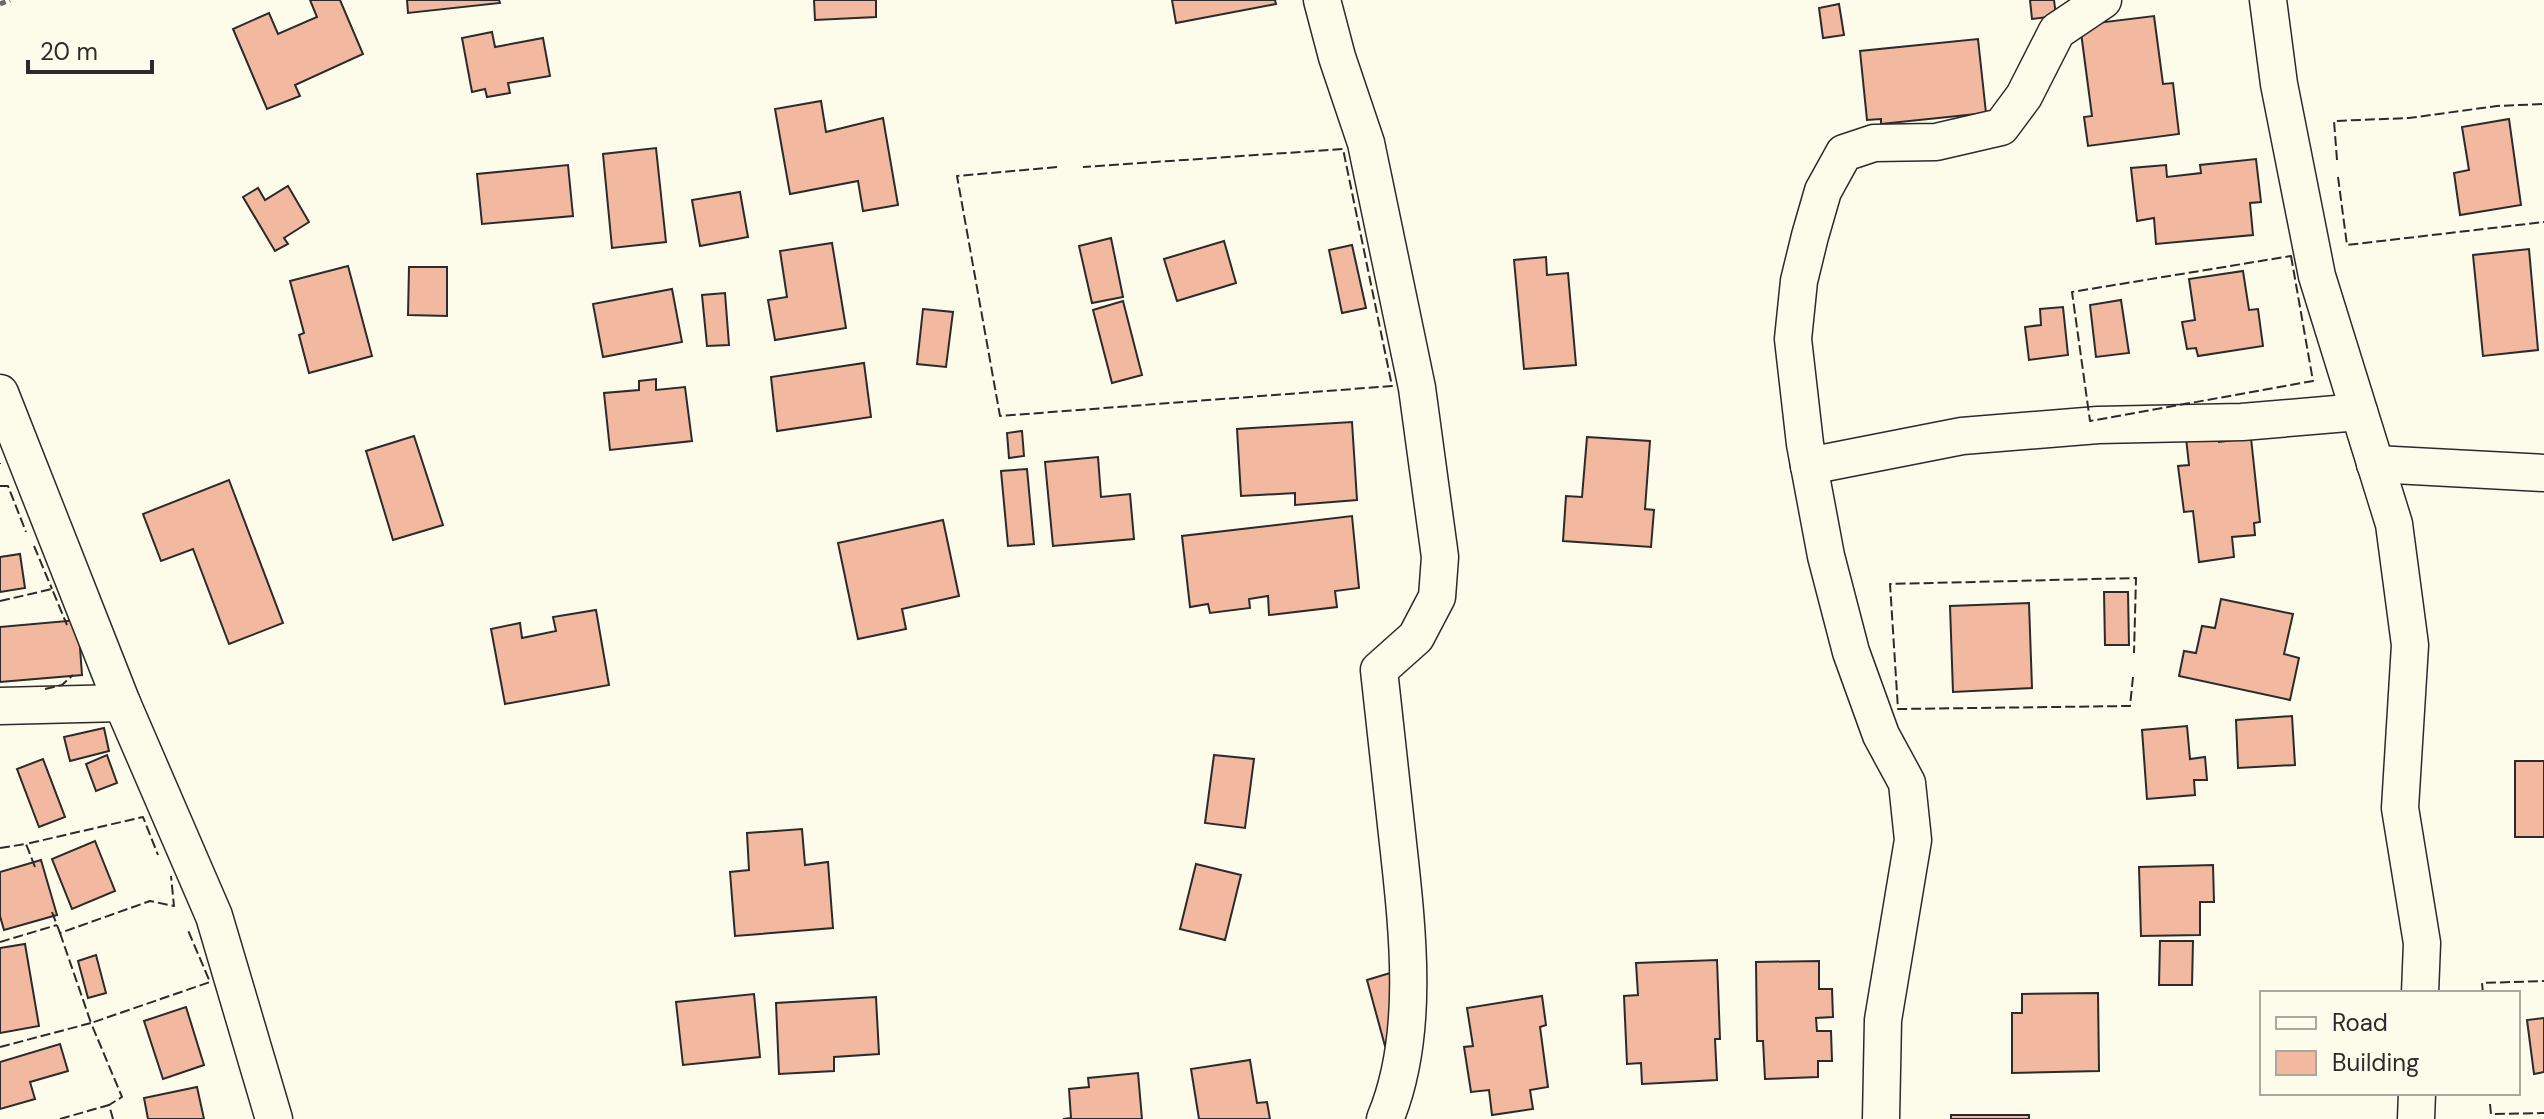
<svg xmlns="http://www.w3.org/2000/svg" width="2544" height="1119" viewBox="0 0 2544 1119" font-family="'DM Sans',sans-serif">
<style>
.building{fill:#f2b8a0;stroke:#2b2b2b;stroke-width:2}
.lines{fill:none;stroke-linecap:round;stroke-linejoin:round}
.minor-casing{stroke:#2b2b2b;stroke-width:39}
.path{stroke:#6a6964;stroke-width:5;stroke-dasharray:6 4;stroke-linecap:butt}
.minor{stroke:#fdfbea;stroke-width:36}
.fence{stroke:#2b2b2b;stroke-width:2;stroke-dasharray:10 4;stroke-linecap:butt}
</style>
<rect width="100%" height="100%" fill="#fdfbea"/>
<g class="building">
<polygon points="310,0 340,0 363,54 295,85 300,96 267,109 233,29 269,13 278,34 317,17"/>
<polygon points="407,0 499,0 500,3 408,13"/>
<polygon points="814,0 876,0 876,17 815,20"/>
<polygon points="1172,0 1275,0 1276,4 1176,23"/>
<polygon points="2030,0 2054,0 2056,16 2032,19"/>
<polygon points="1839,4 1844,35 1823,38 1819,8"/>
<polygon points="2154,16 2163,84 2173,83 2179,134 2088,146 2084,117 2092,116 2080,25"/>
<polygon points="492,32 495,47 543,38 550,76 508,83 510,93 487,97 485,89 472,92 462,38"/>
<polygon points="1978,39 1986,113 1881,124 1881,119 1867,120 1860,51"/>
<polygon points="821,101 826,132 883,118 898,205 863,211 858,181 790,194 775,109"/>
<polygon points="2509,119 2521,205 2460,215 2454,173 2469,170 2462,127"/>
<polygon points="656,148 666,242 612,248 603,154"/>
<polygon points="2256,159 2261,202 2250,203 2253,235 2156,244 2154,218 2137,221 2131,168 2166,165 2167,177 2201,173 2200,165"/>
<polygon points="568,165 573,216 482,224 477,174"/>
<polygon points="288,186 309,222 284,238 288,244 275,251 243,197 258,188 265,200"/>
<polygon points="740,192 748,237 700,246 692,200"/>
<polygon points="1111,238 1123,297 1092,303 1079,246"/>
<polygon points="1224,241 1236,283 1177,301 1164,259"/>
<polygon points="832,243 846,328 775,340 768,300 787,297 780,251"/>
<polygon points="1352,245 1366,308 1342,313 1329,250"/>
<polygon points="2529,249 2538,350 2483,356 2473,255"/>
<polygon points="1546,257 1547,275 1568,273 1576,365 1524,369 1514,260"/>
<polygon points="348,266 372,356 309,373 299,335 304,333 290,281"/>
<polygon points="409,267 447,267 447,316 408,315"/>
<polygon points="2243,271 2249,310 2258,309 2263,346 2198,356 2196,348 2187,349 2182,322 2195,320 2189,279"/>
<polygon points="672,289 682,342 603,357 593,304"/>
<polygon points="725,293 729,345 707,346 702,295"/>
<polygon points="2121,300 2129,353 2096,357 2090,305"/>
<polygon points="1123,301 1142,375 1112,383 1093,310"/>
<polygon points="2063,307 2068,355 2029,360 2025,327 2041,325 2040,309"/>
<polygon points="923,309 953,312 946,367 917,364"/>
<polygon points="864,363 871,417 777,431 771,377"/>
<polygon points="656,379 656,390 685,387 692,441 610,450 604,393 639,390 639,381"/>
<polygon points="1352,422 1357,500 1295,505 1295,493 1241,496 1237,429"/>
<polygon points="2217,426 2219,442 2251,438 2260,522 2254,523 2255,535 2232,537 2234,557 2199,562 2193,511 2184,512 2178,466 2189,465 2185,429"/>
<polygon points="1022,431 1024,456 1009,458 1007,433"/>
<polygon points="414,436 443,525 393,540 366,451"/>
<polygon points="1587,437 1650,441 1645,509 1654,510 1651,547 1563,541 1566,496 1582,497"/>
<polygon points="1098,457 1101,497 1130,494 1134,539 1053,546 1045,462"/>
<polygon points="1027,469 1034,544 1008,546 1001,471"/>
<polygon points="229,480 283,623 229,644 193,549 161,561 143,514"/>
<polygon points="1352,516 1359,588 1335,591 1337,607 1269,615 1268,596 1249,599 1250,608 1210,613 1208,604 1190,607 1182,536"/>
<polygon points="943,520 959,596 902,609 906,629 858,639 838,543"/>
<polygon points="20,554 25,588 0,592 0,557"/>
<polygon points="2104,592 2128,592 2129,645 2105,645"/>
<polygon points="2221,599 2293,614 2284,654 2299,658 2290,700 2179,676 2184,651 2196,653 2202,626 2215,628"/>
<polygon points="2029,603 2032,688 1953,692 1950,606"/>
<polygon points="596,610 609,685 505,704 491,629 520,623 522,638 556,631 553,617"/>
<polygon points="78,620 82,675 0,682 0,627"/>
<polygon points="2292,716 2295,765 2238,768 2236,720"/>
<polygon points="2187,726 2190,759 2205,757 2207,780 2194,780 2195,795 2147,799 2142,730"/>
<polygon points="104,728 109,751 70,761 64,737"/>
<polygon points="107,755 117,783 96,791 86,764"/>
<polygon points="1214,755 1254,759 1245,828 1205,823"/>
<polygon points="43,759 65,817 39,827 17,769"/>
<rect x="2515" y="761" width="29" height="76"/>
<polygon points="802,829 805,865 828,862 833,928 735,936 730,872 749,870 747,833"/>
<polygon points="95,841 115,891 72,909 52,859"/>
<polygon points="41,860 57,915 4,930 0,916 0,872"/>
<polygon points="1196,864 1241,875 1225,940 1180,929"/>
<polygon points="2213,865 2214,902 2200,902 2200,935 2141,936 2139,867"/>
<polygon points="2160,941 2193,941 2192,985 2159,985"/>
<polygon points="25,944 39,1026 0,1033 0,948"/>
<polygon points="96,955 106,993 88,998 78,961"/>
<polygon points="1717,960 1720,1039 1715,1039 1717,1080 1642,1084 1641,1063 1627,1064 1624,996 1638,995 1636,963"/>
<polygon points="1819,961 1819,989 1832,989 1833,1017 1816,1018 1817,1031 1831,1031 1832,1061 1818,1061 1818,1077 1765,1079 1763,1041 1757,1041 1756,962"/>
<polygon points="1390,973 1408,1040 1385,1046 1367,980"/>
<polygon points="2098,993 2099,1071 2012,1073 2012,1013 2022,1013 2022,994"/>
<polygon points="754,994 760,1057 683,1065 676,1002"/>
<polygon points="1542,996 1546,1025 1540,1027 1548,1087 1530,1090 1533,1109 1492,1115 1489,1090 1471,1092 1464,1047 1473,1046 1467,1008"/>
<polygon points="876,997 879,1054 834,1057 834,1071 779,1074 776,1003"/>
<polygon points="186,1007 204,1065 163,1079 144,1021"/>
<polygon points="2544,1018 2544,1072 2534,1074 2527,1020"/>
<polygon points="60,1044 68,1071 30,1082 35,1099 0,1109 0,1062"/>
<polygon points="1250,1060 1257,1103 1267,1102 1270,1119 1199,1119 1191,1069"/>
<polygon points="1138,1073 1142,1119 1063,1119 1071,1118 1069,1089 1089,1087 1088,1078"/>
<polygon points="197,1087 204,1119 148,1119 144,1098"/>
<rect x="1951" y="1115" width="78" height="4"/>
</g>
<g class="lines">
<defs>
<g id="minor">
<path d="M1322,0L1337,57L1366,143L1417,388L1440,557L1437,597L1416,637L1379,670C1385,725 1391,779 1397,834C1407,925 1421,1034 1385,1119"/>
<polyline points="2268,0 2279,84 2317,276 2394,524 2410,645 2400,808 2422,943 2420,993"/>
<polyline points="0,393 122,703 214,916 274,1119"/>
<polyline points="2375,464 2544,473"/>
<polyline points="1809,466 1962,436 2098,425 2242,422 2359,412"/>
<polyline points="0,706 122,703"/>
<polyline points="1881,1119 1883,1020 1913,840 1907,783 1881,735 1851,652 1826,556 1805,444 1793,339 1799,281 1810,236 1823,191 1844,153 1874,143 1936,142 2001,127 2024,96 2057,31 2103,0"/>
<polyline points="2416,1119 2417,1093"/>
</g>
</defs>
<use href="#minor" class="minor-casing"/>
<polyline class="path" points="0,4 10,0"/>
<use href="#minor" class="minor"/>
<g class="fence">
<polyline points="2337,160 2334,121 2409,118 2497,106 2544,104"/>
<polyline points="1057,167 957,176 1000,416 1392,386 1343,149 1083,167"/>
<polyline points="2338,177 2347,245 2544,222"/>
<polygon points="2291,256 2313,381 2090,421 2072,292"/>
<polyline points="0,463 0,464"/>
<polyline points="0,486 8,486 26,532"/>
<polyline points="34,546 52,589"/>
<polyline points="0,601 52,589 67,625"/>
<polyline points="2133,677 2130,706 1898,709 1890,584 2136,578 2134,653"/>
<polyline points="45,689 62,685 73,675"/>
<polyline points="0,848 26,844"/>
<polyline points="35,867 26,844 143,817 158,855"/>
<polyline points="52,912 60,933 150,901 174,906 171,876"/>
<polyline points="60,933 91,1023 210,982 187,928"/>
<polyline points="0,942 57,925"/>
<polyline points="2483,993 2482,983 2544,981"/>
<polyline points="0,1047 91,1023 122,1097 109,1105"/>
<polyline points="2490,1104 2491,1114 2544,1113"/>
<polyline points="60,1119 109,1105 113,1119"/>
</g>
</g>
<rect x="2260" y="991" width="260" height="104" fill="#fdfbea" stroke="#a9a89e" stroke-width="2"/>
<rect x="2276" y="1017" width="40" height="12" fill="#fdfbea" stroke="#a9a89e" stroke-width="2"/>
<text x="2332" y="1031" font-size="24" fill="#2b2b2b">Road</text>
<rect x="2276" y="1051" width="40" height="24" fill="#f2b8a0" stroke="#a9a89e" stroke-width="2"/>
<text x="2332" y="1071" font-size="24" fill="#2b2b2b">Building</text>
<path d="M28 60v12h124v-12" fill="none" stroke="#2b2b2b" stroke-width="4"/>
<text x="40" y="60" font-size="24" fill="#2b2b2b" stroke="#fdfbea" stroke-width="6" paint-order="stroke">20 m</text>
</svg>
